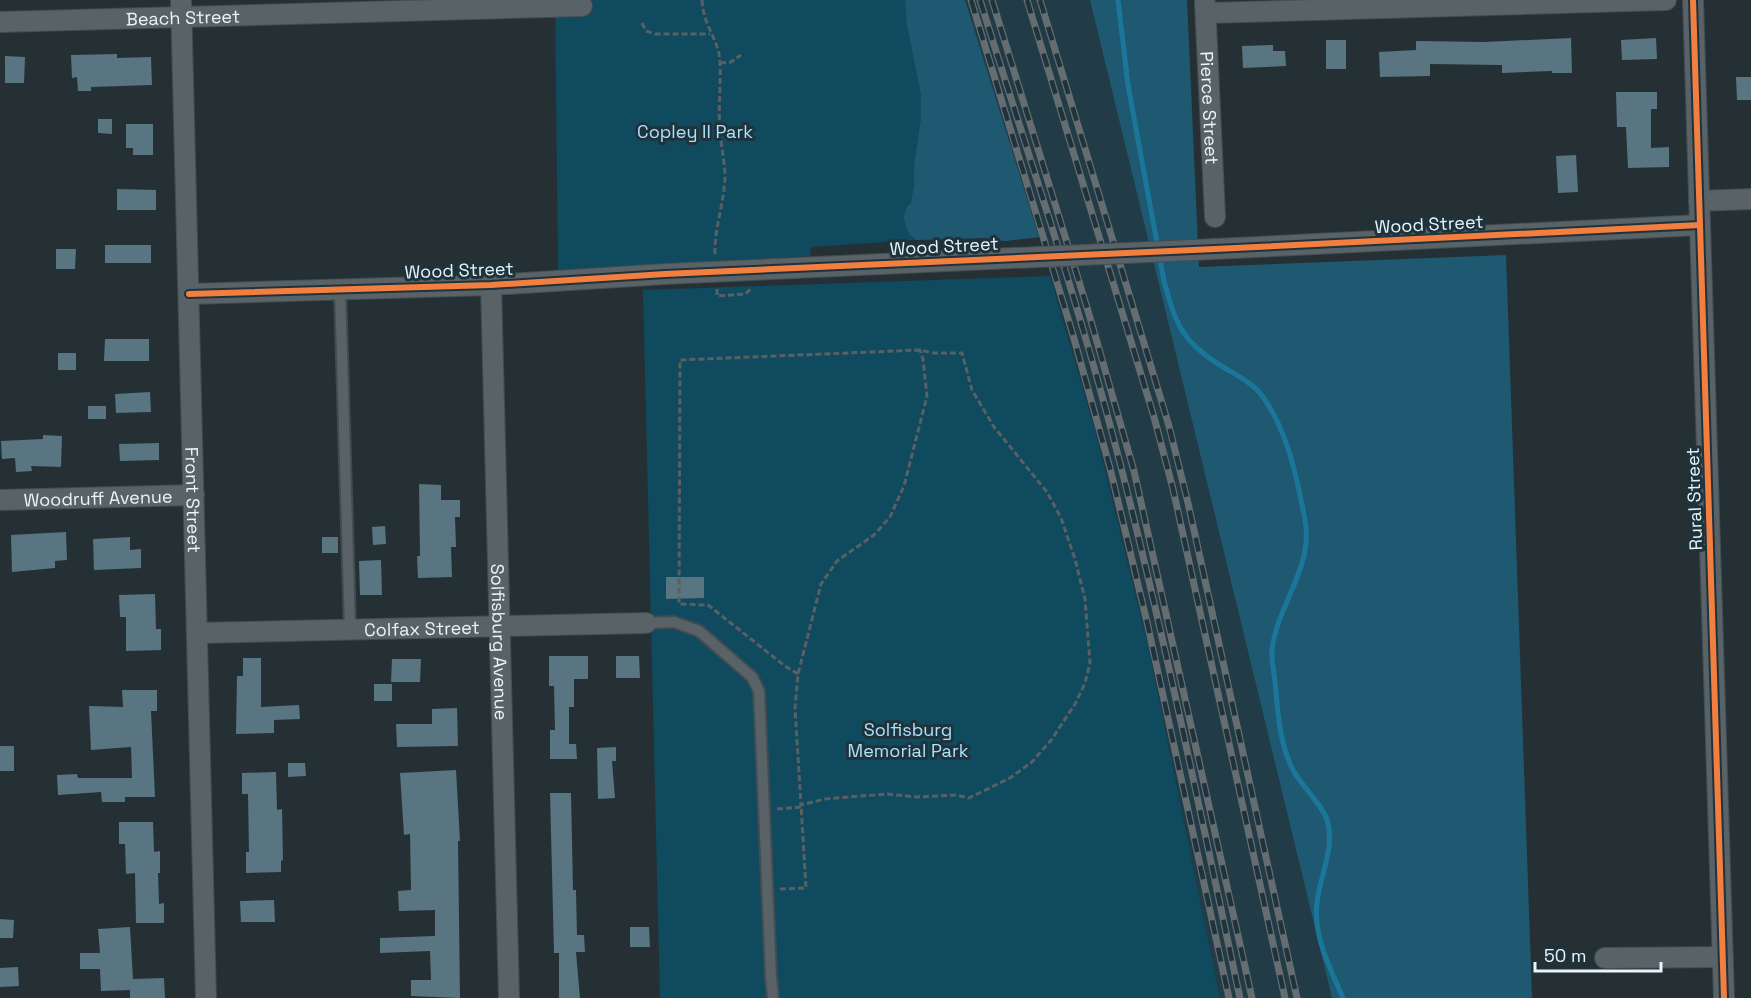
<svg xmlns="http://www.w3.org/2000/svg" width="1751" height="998" viewBox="0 0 1751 998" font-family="'Space Grotesk',sans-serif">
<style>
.built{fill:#213b47}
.green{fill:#104a5f}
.forest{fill:#1f5971}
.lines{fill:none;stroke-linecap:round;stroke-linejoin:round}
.stream{stroke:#1b779a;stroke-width:5}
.building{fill:#587581}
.service-casing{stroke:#424c51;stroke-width:14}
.minor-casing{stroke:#424c51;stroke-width:22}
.path{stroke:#596064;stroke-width:3;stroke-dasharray:6 3;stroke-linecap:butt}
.service{stroke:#596266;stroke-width:10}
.minor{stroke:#596266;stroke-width:20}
.rail-casing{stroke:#666d71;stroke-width:7}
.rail{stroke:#1e333c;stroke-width:4.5;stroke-dasharray:14;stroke-linecap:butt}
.minor-bridge-casing{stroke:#424c51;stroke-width:22;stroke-linecap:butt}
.minor-bridge{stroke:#596266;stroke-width:20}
.cycleway-casing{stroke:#1e333c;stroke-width:10}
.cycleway{stroke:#f27e40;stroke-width:6}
.labels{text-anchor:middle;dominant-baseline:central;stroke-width:6;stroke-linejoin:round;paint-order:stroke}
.street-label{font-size:18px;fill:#e8f5fb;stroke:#1e333c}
.park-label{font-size:18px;fill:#ade1fa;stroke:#1e333c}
</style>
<rect width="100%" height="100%" fill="#253035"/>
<polygon class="built" points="965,0 1090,0 1332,998 1220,998 1149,650 1096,434 1039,237"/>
<g class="green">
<polygon points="555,0 965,0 1039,237 1005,241 985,238 916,240 811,247 810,256 558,270"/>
<polygon points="1050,276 1096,434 1149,650 1220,998 660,998 643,290"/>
</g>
<g class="forest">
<polygon points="905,0 965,0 1039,237 1005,241 985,238 916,240 911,236 906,228 904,217 906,208 911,203 914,186 914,166 921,119 921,94 907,25"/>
<polygon points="1090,0 1187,0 1199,267 1506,255 1532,998 1332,998"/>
</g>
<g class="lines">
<path class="stream" d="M1118,0L1128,85L1164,281C1176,325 1182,342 1223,367C1235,374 1251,382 1260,393C1287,428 1297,477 1305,520C1314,567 1277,605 1272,650C1271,660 1274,672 1275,682C1278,711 1279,743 1293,770C1300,784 1326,809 1328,823C1334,850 1320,876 1317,903C1313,936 1330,968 1343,998"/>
</g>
<g class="building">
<polygon points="1571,38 1572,73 1552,73 1552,71 1502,73 1502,65 1430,64 1430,76 1380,77 1379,52 1416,50 1416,41 1484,42"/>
<polygon points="1656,38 1657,59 1622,60 1621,40"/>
<rect x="1326" y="40" width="20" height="29"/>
<polygon points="1273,45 1273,51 1285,51 1286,66 1243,68 1242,46"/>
<polygon points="117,54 117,58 151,57 152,85 91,87 91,91 78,91 77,77 72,78 71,55"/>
<polygon points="5,56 25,57 24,83 5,83"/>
<polygon points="1736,77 1751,77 1751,100 1737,100"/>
<polygon points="1616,92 1657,92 1657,109 1651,109 1651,148 1669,147 1669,167 1628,168 1626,127 1617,127"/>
<polygon points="98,119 112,119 112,134 98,133"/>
<polygon points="126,124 153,124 153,155 133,155 133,148 126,148"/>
<polygon points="1576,155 1578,192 1558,193 1556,156"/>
<polygon points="117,189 156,190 156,210 117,210"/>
<rect x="105" y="245" width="46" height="18"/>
<polygon points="56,249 76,249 75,269 56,269"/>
<polygon points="105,339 149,339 149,361 104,361"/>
<rect x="58" y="353" width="18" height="17"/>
<polygon points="150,392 151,412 116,413 115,394"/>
<rect x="88" y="406" width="18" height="13"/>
<polygon points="43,435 62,436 61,467 31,466 32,471 16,472 15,458 2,459 1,441 43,439"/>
<polygon points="159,443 159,460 120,461 119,444"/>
<polygon points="419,484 441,485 441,500 460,500 460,517 455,517 456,547 451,547 452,577 418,578 417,556 420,556"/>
<polygon points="385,526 386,544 373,545 372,527"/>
<polygon points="66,532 67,560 55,561 55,568 12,572 11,535"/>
<polygon points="130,537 130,550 141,549 141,568 94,570 93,539"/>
<rect x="322" y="537" width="16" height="16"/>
<polygon points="381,560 382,595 360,595 359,561"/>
<polygon points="666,577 704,577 704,598 666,599"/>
<polygon points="155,594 156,629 161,629 161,650 126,651 126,617 120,617 119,595"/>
<polygon points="549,656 588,656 588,679 574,679 574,707 569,707 569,744 576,744 577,759 550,759 550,730 555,730 554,686 549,686"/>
<polygon points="616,656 639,656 640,678 616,678"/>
<polygon points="243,658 261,658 261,707 299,705 300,719 274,720 274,733 236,734 237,676 243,676"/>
<polygon points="392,659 421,659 420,682 391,682"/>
<rect x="374" y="684" width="18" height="17"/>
<polygon points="122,690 157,690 157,711 151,711 155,797 125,797 125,802 102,802 101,792 58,795 57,775 77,774 78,778 132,778 131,747 91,750 89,706 123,707"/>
<polygon points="457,708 458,746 397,747 396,724 432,724 432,709"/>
<rect x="0" y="746" width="14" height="25"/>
<polygon points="616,747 616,761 612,761 615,798 598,799 597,748"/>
<polygon points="288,763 305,763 306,776 288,777"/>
<polygon points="456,770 460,841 458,841 460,998 411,996 411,980 431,980 430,951 380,953 380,938 435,936 435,910 399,911 398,891 411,890 410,834 404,835 400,773"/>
<polygon points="276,772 277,810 282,809 283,860 281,861 281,872 246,873 246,852 249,852 248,794 242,794 242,773"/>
<polygon points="550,793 571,793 573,890 576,890 577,935 584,935 585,952 576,952 580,998 559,998 559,953 554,953"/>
<polygon points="119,822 153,822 154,852 160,851 160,873 158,873 159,904 164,903 164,923 136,923 135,873 126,874 125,844 119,844"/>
<polygon points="274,900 275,922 241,922 240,901"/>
<polygon points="0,919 14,920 13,938 0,938"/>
<polygon points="130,927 133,979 164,978 165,998 130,998 130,990 101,991 100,969 80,969 80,953 100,953 98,929"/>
<polygon points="630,927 649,927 650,947 630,947"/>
<polygon points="18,967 19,986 0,987 0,968"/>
</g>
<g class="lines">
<defs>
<g id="service">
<polyline points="340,289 350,629"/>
<polyline points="646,623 674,622 699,631 752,677 759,691 771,977 773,998"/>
</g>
<g id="minor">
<path id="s1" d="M181,0L206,998"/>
<polyline points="1693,0 1724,998"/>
<path id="s2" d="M1205,3L1215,217"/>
<polyline points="1206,13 1666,0"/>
<path id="s3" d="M0,22L582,6"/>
<polyline points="1699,201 1751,199"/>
<polyline points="1215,249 1700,225"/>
<path id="s4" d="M491,285L509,998"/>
<polyline points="189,294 491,285 665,274 969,260"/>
<path id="s5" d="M0,500L194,495"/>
<path id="s6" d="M197,633L646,623"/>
<polyline points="1605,958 1723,957"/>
</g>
</defs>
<use href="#service" class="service-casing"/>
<use href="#minor" class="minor-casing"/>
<g class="path">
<path d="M702,0C703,26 719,39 720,62C721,85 718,108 720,131C721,146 725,162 725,177C724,204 714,229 715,255"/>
<polyline points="642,23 646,31 655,34 710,34"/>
<polyline points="720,63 731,62 741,55"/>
<polyline points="717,289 717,296 745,294 752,288"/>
<polyline points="798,674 785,666 708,605 679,604 680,360 920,350 933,353 962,353 972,390 994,427 1047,492 1061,518 1075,559 1085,599 1090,663 1085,683 1075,704 1052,739 1032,762 1010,778 969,798 956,795 917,797 886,794 825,799 801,805 795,708 798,674 821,584 837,561 874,535 890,517 904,486 927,396 923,359 920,350"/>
<polyline points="777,809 802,807"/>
<polyline points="780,889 806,888 801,805"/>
</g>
<use href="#service" class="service"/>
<use href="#minor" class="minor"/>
<defs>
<g id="rail">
<polyline points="971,0 1073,335 1110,468 1147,622 1229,998"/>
<path d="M980,0C1028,155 1081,309 1121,467C1166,643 1202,821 1240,998"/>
<polyline points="992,0 1089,314 1134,471 1252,998"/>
<polyline points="1027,0 1154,417 1173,489 1285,998"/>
<polyline points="1040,0 1169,426 1188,503 1297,998"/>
</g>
</defs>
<use href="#rail" class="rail-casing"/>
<use href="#rail" class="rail"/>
<defs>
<polyline id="minor-bridge" points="969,260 1215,249"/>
</defs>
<use href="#minor-bridge" class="minor-bridge-casing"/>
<use href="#minor-bridge" class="minor-bridge"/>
<defs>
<g id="cycleway">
<polyline points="1693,0 1724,998"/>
<polyline points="189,294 491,285 665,274 1215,249 1700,225"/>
</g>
</defs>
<use href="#cycleway" class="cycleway-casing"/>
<use href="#cycleway" class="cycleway"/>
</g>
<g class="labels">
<g class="street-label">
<text stroke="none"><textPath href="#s3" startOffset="183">Beach Street</textPath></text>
<text stroke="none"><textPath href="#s2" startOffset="105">Pierce Street</textPath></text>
<text transform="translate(1429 224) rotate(-3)">Wood Street</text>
<text transform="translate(944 246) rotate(-3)">Wood Street</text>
<text transform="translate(459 270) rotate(-2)">Wood Street</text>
<text stroke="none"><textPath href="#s5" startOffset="98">Woodruff Avenue</textPath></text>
<text stroke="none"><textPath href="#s1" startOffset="500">Front Street</textPath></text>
<text transform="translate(1694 499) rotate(-92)">Rural Street</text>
<text stroke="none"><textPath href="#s6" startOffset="225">Colfax Street</textPath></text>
<text stroke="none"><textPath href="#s4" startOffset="357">Solfisburg Avenue</textPath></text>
</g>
<g class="park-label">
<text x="695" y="131">Copley II Park</text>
<text x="908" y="729">Solfisburg<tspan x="908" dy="21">Memorial Park</tspan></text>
</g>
</g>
<path d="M1535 962v9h126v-9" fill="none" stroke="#e8f5fb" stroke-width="3"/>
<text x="1544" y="962" font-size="18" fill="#e8f5fb" stroke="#1e333c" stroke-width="4.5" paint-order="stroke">50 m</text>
</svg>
